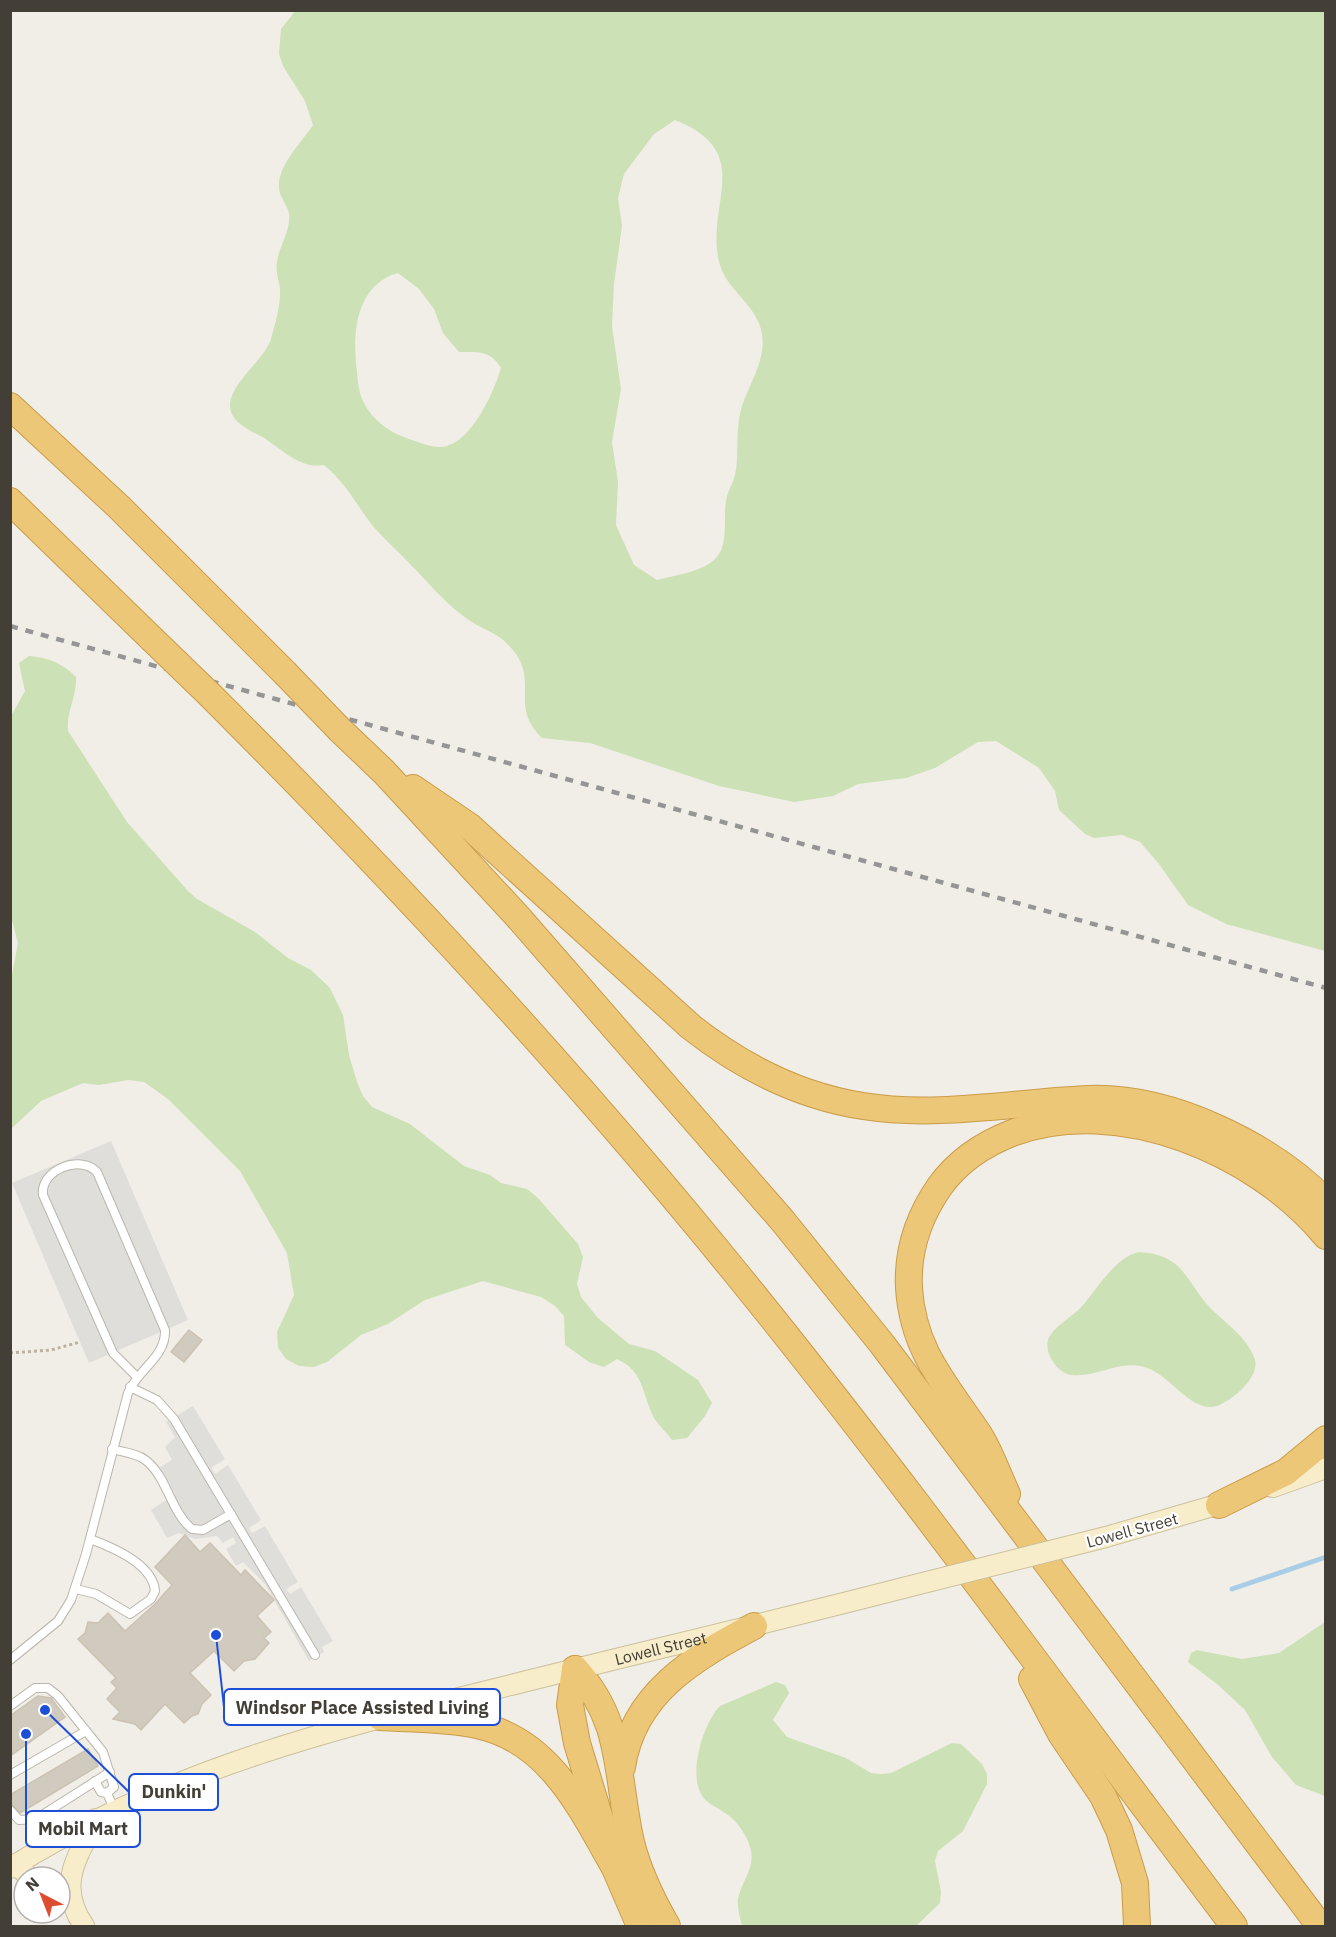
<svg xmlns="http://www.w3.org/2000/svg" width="1336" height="1937" viewBox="0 0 1336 1937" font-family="'IBM Plex Sans',sans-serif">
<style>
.green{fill:#cce1b5;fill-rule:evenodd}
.parking{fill:#e0dedb}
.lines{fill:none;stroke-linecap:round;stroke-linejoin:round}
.stream{stroke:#aacde7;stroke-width:5}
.building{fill:#d1cabe;stroke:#cbc2b2;stroke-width:1.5}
.lane-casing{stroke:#bbb6ab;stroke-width:10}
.secondary-casing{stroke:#cbc09c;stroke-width:22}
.highway-casing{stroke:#ca9c49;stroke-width:28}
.path{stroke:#bbb19e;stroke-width:3;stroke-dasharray:3 3;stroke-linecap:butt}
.lane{stroke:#fff;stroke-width:8}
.secondary{stroke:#f8edcb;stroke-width:20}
.highway{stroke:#ecc777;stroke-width:26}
.rail{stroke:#959595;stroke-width:4.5;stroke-dasharray:8 8;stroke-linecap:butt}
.secondary-bridge-casing{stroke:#cbc09c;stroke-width:22;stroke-linecap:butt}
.highway-bridge-casing{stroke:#ca9c49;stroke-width:28;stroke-linecap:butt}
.secondary-bridge{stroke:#f8edcb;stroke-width:20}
.highway-bridge{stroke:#ecc777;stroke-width:26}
.labels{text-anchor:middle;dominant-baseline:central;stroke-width:4.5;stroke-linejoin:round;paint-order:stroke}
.street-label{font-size:16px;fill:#433f37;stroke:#fff}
.leader{fill:none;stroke:#1d4ed8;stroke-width:2}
.callout-dot{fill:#1d4ed8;stroke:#fff;stroke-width:2}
.callout{fill:#fff;stroke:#1d4ed8;stroke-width:2}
.callout-label{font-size:18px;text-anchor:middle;font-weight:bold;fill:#433f37}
</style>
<rect width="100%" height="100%" fill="#f1eee7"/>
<g class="green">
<path d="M296,10L1325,11V951L1226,924L1188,905L1159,864L1140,842L1122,835L1094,838L1085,834L1059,810L1055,791L1039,768L996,741L978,742L935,768L906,778L858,784L833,796L794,802L719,786L590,743L542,738C510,706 537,685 516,654C499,630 483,632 462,615C442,600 428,582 410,564C398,551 384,539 372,525C356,504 345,482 324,465C301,469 285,452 267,440C254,431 229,424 230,404C231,383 264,360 271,339C275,323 281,305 280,289C279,281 275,271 277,262C279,246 291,231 289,214C288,205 279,197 279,188C277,166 302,142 313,125L305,101L283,66L279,54L281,29ZM675,120C758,153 703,206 720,265C727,290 758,306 762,334C767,365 743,390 739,420C736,438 739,458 735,475C733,484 727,492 726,501C723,518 729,545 716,558C703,572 675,575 657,580L634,565L616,525L618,482L612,442L621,389L612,326L614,284L622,226L618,198L624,174L654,134ZM398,273L419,289L434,309L443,333L459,352C479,352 490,350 501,368C494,392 470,447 440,447C430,447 418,442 409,439C391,433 373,421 364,403C359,394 358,383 357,372C352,335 355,285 398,273Z"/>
<path d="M29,656C48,657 64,664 76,677C77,697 66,712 68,731L127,822L188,891L197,899L255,932L288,958L311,970L330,988L343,1015L349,1055L357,1082L363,1096L372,1107L410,1124L464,1166L490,1175L501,1183L527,1189L538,1198L578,1244L583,1257L577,1284L581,1297L598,1318L629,1344L655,1351L698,1380L712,1403L705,1416L687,1438L672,1440C667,1433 659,1426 654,1418C642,1394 644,1371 617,1359L604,1367L589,1362L565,1345L564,1316L555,1306L541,1297L483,1281L425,1300L388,1324L361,1335L327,1362L314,1367L299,1366L286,1359L278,1348L277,1332L294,1295L287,1253L240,1171L168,1099L144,1082L128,1080L99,1085L83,1083L41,1101L11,1129L10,986L18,943L10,912V718L25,691L19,663Z"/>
<path d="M1139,1252C1152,1253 1163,1255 1174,1263C1186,1272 1195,1290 1205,1302C1220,1320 1248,1336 1255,1360C1260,1378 1231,1401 1217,1406C1193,1413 1173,1380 1152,1370C1123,1356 1099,1378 1072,1375C1056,1374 1040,1347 1051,1334C1060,1322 1075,1315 1084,1304C1099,1286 1116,1257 1139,1252Z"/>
<polygon points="1325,1622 1326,1622 1325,1796 1296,1785 1272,1757 1245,1710 1217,1684 1188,1662 1191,1653 1197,1650 1242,1659 1279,1653"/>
<path d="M776,1682L785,1685L789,1693L773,1720L787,1737L846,1758L871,1773L881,1774L891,1773L952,1743L961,1744L982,1764L987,1774V1784L963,1831L938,1851L935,1861L941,1892L940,1903L916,1926H742C740,1917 737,1909 738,1899C741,1882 755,1869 751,1850C748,1837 737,1820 725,1813C717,1807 709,1805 703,1797C687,1776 703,1723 720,1706Z"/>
</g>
<g class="parking">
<polygon points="111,1141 188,1320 89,1363 12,1183"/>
<polygon points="193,1406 225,1459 211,1468 215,1474 228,1465 261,1520 249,1528 252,1533 265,1526 298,1582 286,1589 290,1594 301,1587 333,1641 322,1647 324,1652 309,1661 265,1584 243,1562 236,1566 226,1549 236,1543 233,1537 223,1543 217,1536 195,1539 179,1533 167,1538 151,1510 175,1494 160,1467 172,1460 165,1447 175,1437 166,1422"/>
</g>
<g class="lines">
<polyline class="stream" points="1232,1589 1326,1557"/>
</g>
<g class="building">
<polygon points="189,1330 202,1340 184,1362 171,1352"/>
<polygon points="185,1535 200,1552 210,1543 241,1575 245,1570 274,1600 257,1616 271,1632 264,1638 269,1643 255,1659 244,1661 234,1671 214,1651 190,1673 211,1695 202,1704 198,1714 192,1716 184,1723 165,1704 141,1730 135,1724 113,1719 120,1712 107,1699 117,1688 111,1682 116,1678 78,1639 85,1633 88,1622 98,1623 108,1613 125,1631 155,1604 172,1585 155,1567"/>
<polygon points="38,1696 51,1698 65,1717 10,1756 10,1716"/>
<polygon points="88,1749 98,1766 20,1813 11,1804 10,1795"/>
</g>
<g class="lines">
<defs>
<g id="lane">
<polyline points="130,1387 157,1400 174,1419 315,1655"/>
<path d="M112,1449C122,1452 135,1453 144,1459C167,1475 170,1511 192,1529L203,1530L231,1514"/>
<path d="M76,1589L96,1594L130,1614L151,1599L155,1591C153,1564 112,1547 90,1539"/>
<path d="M10,1660L58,1621L71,1600L86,1554L128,1393C139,1368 166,1357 165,1330L97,1172C80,1154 40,1170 43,1195L113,1353L136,1376"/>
<polyline points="10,1706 35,1688 48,1688 58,1696 103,1752 114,1787 107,1793"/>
<polyline points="10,1775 86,1731"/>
<polyline points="95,1781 101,1792 107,1793 114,1809"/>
<polyline points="10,1810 19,1820 36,1819 110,1772"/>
</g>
<g id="secondary">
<polyline points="1273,1487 1326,1468"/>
<polyline points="1106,1537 1230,1501"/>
<polyline points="16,1864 29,1877"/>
<path id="s1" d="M10,1868C169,1769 332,1729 511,1685C643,1652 775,1621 907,1587"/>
<path d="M84,1926C56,1885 77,1858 96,1819"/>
</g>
<g id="highway">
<polyline points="10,406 119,507 285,673"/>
<polyline points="10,501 152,639"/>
<path d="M211,696C395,880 572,1071 736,1273C909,1486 1069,1708 1234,1926"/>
<polyline points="340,730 384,772 518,917 782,1220 882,1344 1320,1926"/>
<path d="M413,788L469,826L691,1027C742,1067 798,1096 863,1106C937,1118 1015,1102 1089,1099C1170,1096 1271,1145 1326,1202"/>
<path d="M1007,1494C998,1475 991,1454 980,1436C947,1386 913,1352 909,1288C907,1250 919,1216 940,1186C958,1161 984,1144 1012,1133C1118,1093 1257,1152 1326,1236"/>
<polyline points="1219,1505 1286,1472 1326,1439"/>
<path d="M575,1669C624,1721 616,1777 631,1842C638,1871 652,1900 667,1926"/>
<polyline points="575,1669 570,1705 577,1743 615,1868 640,1926"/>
<polyline points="1032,1679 1061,1734 1103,1796 1119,1830 1135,1883 1137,1926"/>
<path d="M380,1717C412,1719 445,1718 477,1725C550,1740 581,1809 615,1868"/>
<path d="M622,1767C633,1693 694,1658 754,1626"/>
</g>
</defs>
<use href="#lane" class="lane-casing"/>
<use href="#secondary" class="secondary-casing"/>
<use href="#highway" class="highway-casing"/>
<polyline class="path" points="10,1353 51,1350 80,1342"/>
<use href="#lane" class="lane"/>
<use href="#secondary" class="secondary"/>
<use href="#highway" class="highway"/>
<polyline class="rail" points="10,626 1326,988"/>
<defs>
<polyline id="secondary-bridge" points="907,1587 1106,1537"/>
<g id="highway-bridge">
<polyline points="152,639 211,696"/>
<polyline points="285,673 340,730"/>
</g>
</defs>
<use href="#secondary-bridge" class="secondary-bridge-casing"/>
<use href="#highway-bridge" class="highway-bridge-casing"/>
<use href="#secondary-bridge" class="secondary-bridge"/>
<use href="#highway-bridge" class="highway-bridge"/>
</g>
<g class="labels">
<g class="street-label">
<text transform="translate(1132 1530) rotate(-15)">Lowell Street</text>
<text stroke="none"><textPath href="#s1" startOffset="690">Lowell Street</textPath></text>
</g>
</g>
<path class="leader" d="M216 1635L224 1707M45 1710L129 1792M26 1734L26 1829"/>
<g class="callout-dot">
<circle cx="216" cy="1635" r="6"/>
<circle cx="45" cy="1710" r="6"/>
<circle cx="26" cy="1734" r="6"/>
</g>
<g class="callout">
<rect x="224" y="1689" width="276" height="36" rx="6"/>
<rect x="129" y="1774" width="89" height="36" rx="6"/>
<rect x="26" y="1811" width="114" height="36" rx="6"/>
</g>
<g class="callout-label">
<text x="362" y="1714">Windsor Place Assisted Living</text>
<text x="174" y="1798">Dunkin'</text>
<text x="83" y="1835">Mobil Mart</text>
</g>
<rect width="1336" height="1937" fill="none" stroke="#433f37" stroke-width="24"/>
<g transform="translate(42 1895) rotate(318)"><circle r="28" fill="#ffffff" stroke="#b4b2af" stroke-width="1.5"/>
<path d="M0-4.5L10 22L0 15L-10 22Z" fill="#df4d30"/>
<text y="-9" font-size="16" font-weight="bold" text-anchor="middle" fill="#433f37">N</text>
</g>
</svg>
